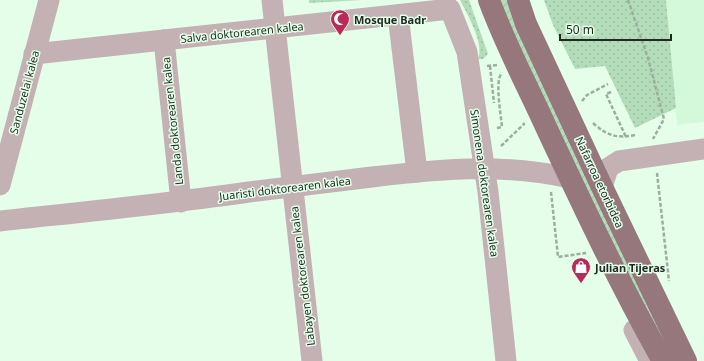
<svg xmlns="http://www.w3.org/2000/svg" width="704" height="361" viewBox="0 0 704 361" font-family="'Noto Sans',sans-serif">
<style>
.built{fill:#d3f9da}
.grass{fill:url(#grass-dots)}
.garden{fill:url(#garden-furrows)}
.lines{fill:none;stroke-linecap:round;stroke-linejoin:round}
.path{stroke:#9aaf9e;stroke-width:2.5;stroke-dasharray:4 2;stroke-linecap:butt}
.minor{stroke:#c3b1b3;stroke-width:21}
.major{stroke:#96777c;stroke-width:22}
.labels{text-anchor:middle;dominant-baseline:central;stroke-width:3;stroke-linejoin:round;paint-order:stroke}
.poi-label{font-size:11px;font-weight:bold;fill:#1e2a21;stroke:#e5fee9;text-anchor:start}
.street-label{font-size:11px;fill:#1e2a21;stroke:#e5fee9}
</style>
<defs>
<pattern id="grass-dots" width="8" height="8" patternUnits="userSpaceOnUse"><rect width="8" height="8" fill="#b3dcbb"/><path d="M2 2h.1M6 6h.1" fill="none" stroke="#9abda0" stroke-width="1.8" stroke-linecap="round"/></pattern>
<pattern id="garden-furrows" width="10" height="10" patternUnits="userSpaceOnUse"><rect width="10" height="10" fill="#b3dcbb"/><path d="M-1 1l2-2M0 10L10 0M9 11l2-2" fill="none" stroke="#9abda0"/></pattern>
</defs>
<rect width="100%" height="100%" fill="#e5fee9"/>
<polygon class="built" points="666,0 704,0 704,122 677,125"/>
<g class="grass">
<polygon points="309,0 362,0 309,3"/>
<path d="M460,0H469L488,54L483,59H478C485,44 467,14 460,0Z"/>
<polygon points="544,0 666,0 676,108 635,128 605,66 575,69 553,25"/>
</g>
<polygon class="garden" points="498,0 511,0 675,361 643,309"/>
<g class="lines">
<g class="path">
<polyline points="628,0 648,58 664,119 653,139"/>
<polyline points="487,66 497,65"/>
<polyline points="490,66 494,103"/>
<polyline points="611,92 606,94 626,137"/>
<polyline points="582,101 587,95 608,84"/>
<path d="M593,123C606,135 617,139 635,135"/>
<path d="M497,128L502,127C501,115 495,83 501,74"/>
<polyline points="501,146 524,124 523,123"/>
<polyline points="657,173 669,281"/>
<polyline points="551,192 558,257 586,253"/>
</g>
<g class="minor">
<polyline points="272,0 312,361"/>
<polyline points="398,15 417,172"/>
<polyline points="164,40 181,202"/>
<polyline points="34,54 450,9 467,52 488,192 506,361"/>
<polyline points="0,185 49,0"/>
<polyline points="602,187 608,168 619,161 704,149"/>
<path d="M0,221C83,212 166,204 249,192C290,187 331,182 372,177C439,169 502,163 570,178"/>
<polyline points="634,330 650,361"/>
</g>
<g class="major">
<path d="M489,0C505,44 527,85 546,127C583,206 620,285 663,361"/>
<polyline points="518,0 526,24 602,187 686,361"/>
</g>
</g>
<defs>
<symbol id="mosque-pin" viewBox="-11 -11 22 30"><path d="M0 17L-7.5 6A9.5 9.5 0 1 1 7.5 6Z" fill="#b92a58" stroke="#e5fee9"/><path d="M3.5-4.9A6 6 0 1 0 3.5 4.9A5 5 0 1 1 3.5-4.9Z" fill="#fff"/></symbol>
<symbol id="shop-pin" viewBox="-11 -11 22 30"><path d="M0 17L-7.5 6A9.5 9.5 0 1 1 7.5 6Z" fill="#b92a58" stroke="#e5fee9"/><path d="M-5-2.5h2.3a2.7 3.5 0 0 1 5.4 0H5L5.5 6h-11ZM-1.5-2.5h3a1.5 2.3 0 0 0-3 0Z" fill="#fff"/></symbol>
</defs>
<g fill-rule="evenodd">
<use href="#mosque-pin" x="329" y="8" width="22" height="30"/>
<use href="#shop-pin" x="570" y="256" width="22" height="30"/>
</g>
<g class="labels">
<g class="poi-label">
<text x="354" y="19">Mosque Badr</text>
<text x="595" y="267">Julian Tijeras</text>
</g>
<g class="street-label">
<text transform="translate(242 32) rotate(-6)">Salva doktorearen kalea</text>
<text transform="translate(24 92) rotate(-75)">Sanduzelai kalea</text>
<text transform="translate(172 121) rotate(-96)">Landa doktorearen kalea</text>
<text transform="translate(600 182) rotate(65)">Nafarroa etorbidea</text>
<text transform="translate(485 183) rotate(82)">Simonena doktorearen kalea</text>
<text transform="translate(285 188) rotate(-7)">Juaristi doktorearen kalea</text>
<text transform="translate(302 276) rotate(-97)">Labayen doktorearen kalea</text>
</g>
</g>
<path d="M560 34v6h111v-6" fill="none" stroke="#1e2a21" stroke-width="2"/>
<text x="566" y="34" font-size="12" fill="#1e2a21" stroke="#e5fee9" stroke-width="3" paint-order="stroke">50 m</text>
</svg>
